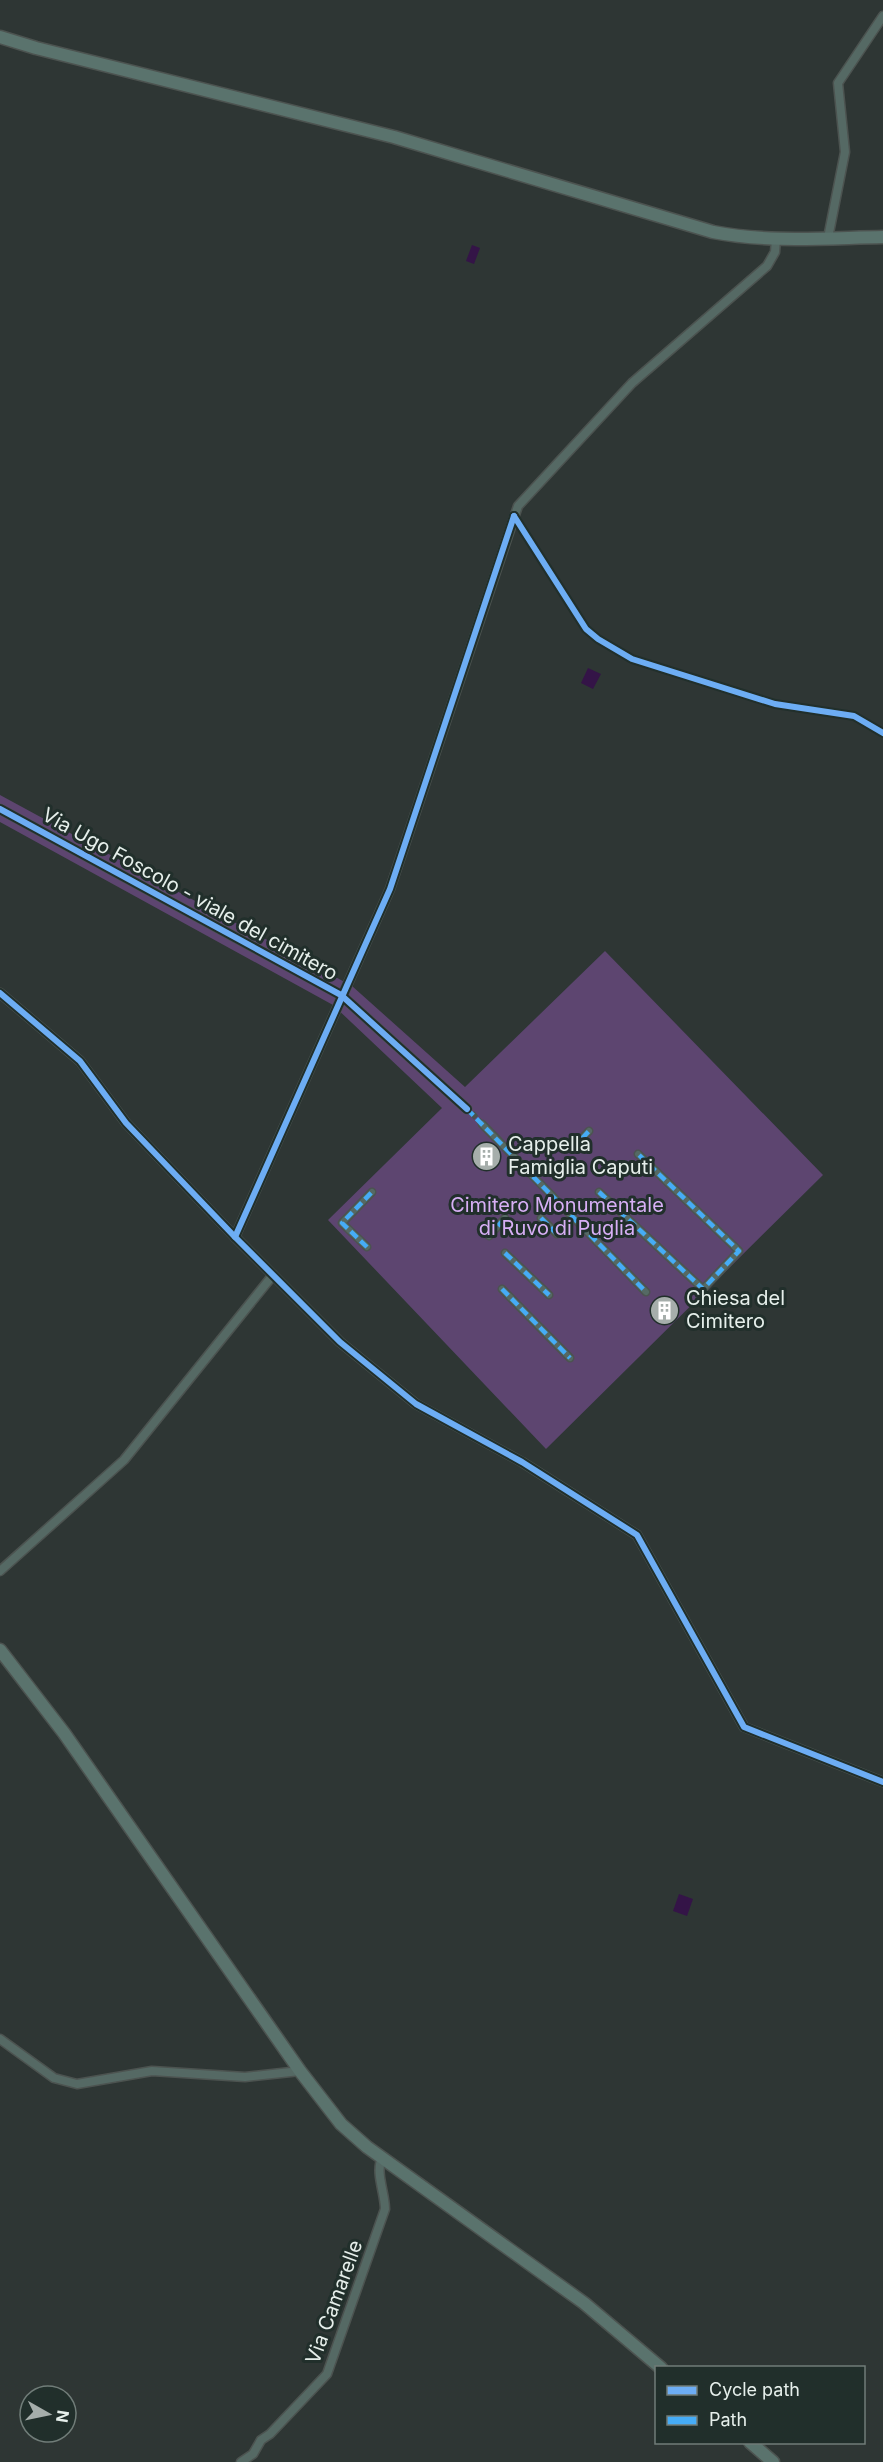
<svg xmlns="http://www.w3.org/2000/svg" width="883" height="2462" viewBox="0 0 883 2462" font-family="Inter,sans-serif">
<style>
.green{fill:#5d4570}
.water{fill:#341447}
.lines{fill:none;stroke-linecap:round;stroke-linejoin:round}
.pedestrian-tunnel{stroke:#4a524f;stroke-width:6;stroke-dasharray:6 3;stroke-linecap:butt}
.pedestrian-casing{stroke:#4c5350;stroke-width:9}
.minor-casing{stroke:#4c5350;stroke-width:11}
.secondary-casing{stroke:#4c5350;stroke-width:15}
.pedestrian{stroke:#556964;stroke-width:6}
.minor{stroke:#556964;stroke-width:8}
.secondary{stroke:#5a736d;stroke-width:12}
.quiet{stroke:#46acf6;stroke-width:4.5;stroke-dasharray:9 4.5;stroke-linecap:butt}
.cycleway-casing{stroke:#212f2b;stroke-width:10}
.cycleway{stroke:#6dadf4;stroke-width:6}
.labels{text-anchor:middle;dominant-baseline:central;stroke-width:6;stroke-linejoin:round;paint-order:stroke}
.street-label{font-size:20px;fill:#e6efeb;stroke:#212f2b}
.poi-label{font-size:20px;fill:#e6efeb;stroke:#212f2b;text-anchor:start}
.park-label{font-size:20px;fill:#d7aff5;stroke:#212f2b}
</style>
<rect width="100%" height="100%" fill="#2e3634"/>
<polygon class="green" points="0,795 352,986 465,1087 605,951 823,1175 546,1449 328,1220 442,1108 333,1005 0,822"/>
<g class="water">
<polygon points="472,245 480,248 474,264 466,261"/>
<polygon points="588,668 601,674 593,689 581,683"/>
<polygon points="679,1894 693,1899 687,1916 673,1911"/>
</g>
<g class="lines">
<polyline class="pedestrian-tunnel" points="472,1113 482,1124"/>
<defs>
<g id="pedestrian">
<polyline points="482,1124 646,1292"/>
<polyline points="573,1148 589,1131"/>
<polyline points="599,1192 703,1289 739,1251 638,1154"/>
<polyline points="541,1218 557,1234"/>
<polyline points="489,1236 505,1218"/>
<polyline points="367,1247 342,1223 372,1192"/>
<polyline points="505,1253 549,1295"/>
<polyline points="502,1289 570,1358"/>
</g>
<g id="minor">
<polyline points="828,238 845,152 838,83 883,16"/>
<polyline points="0,809 341,995 467,1109"/>
<polyline points="0,993 80,1061 126,1123 235,1237 390,889 518,506 632,383 767,266 775,252 776,239"/>
<polyline points="235,1237 340,1342 416,1404 522,1462 637,1535 744,1727 883,1782"/>
<polyline points="0,1571 124,1460 273,1275"/>
<polyline points="0,2039 54,2078 77,2084 152,2071 245,2077 300,2071"/>
<path d="M241,2462L253,2454L261,2440L270,2434L327,2374L385,2209C385,2193 375,2172 382,2158"/>
</g>
<g id="secondary">
<path d="M0,37L36,48L394,137L713,232C770,243 826,238 883,237"/>
<polyline points="0,1650 64,1733 300,2071 341,2124 367,2147 584,2303 661,2368"/>
<polyline points="750,2442 773,2462"/>
</g>
</defs>
<use href="#pedestrian" class="pedestrian-casing"/>
<use href="#minor" class="minor-casing"/>
<use href="#secondary" class="secondary-casing"/>
<use href="#pedestrian" class="pedestrian"/>
<use href="#minor" class="minor"/>
<use href="#secondary" class="secondary"/>
<g class="quiet">
<polyline points="467,1109 646,1292"/>
<polyline points="573,1148 589,1131"/>
<polyline points="599,1192 703,1289 739,1251 638,1154"/>
<polyline points="541,1218 557,1234"/>
<polyline points="489,1236 505,1218"/>
<polyline points="367,1247 342,1223 372,1192"/>
<polyline points="505,1253 549,1295"/>
<polyline points="502,1289 570,1358"/>
</g>
<defs>
<g id="cycleway">
<polyline points="514,516 586,629 598,639 632,659 775,704 854,716 883,733"/>
<polyline points="0,809 341,995 467,1109"/>
<polyline points="0,993 80,1061 126,1123 235,1237 390,889 514,516"/>
<polyline points="235,1237 340,1342 416,1404 522,1462 637,1535 744,1727 883,1782"/>
</g>
</defs>
<use href="#cycleway" class="cycleway-casing"/>
<use href="#cycleway" class="cycleway"/>
</g>
<defs>
<symbol id="building-disc" viewBox="-11 -11 22 22"><circle r="9.5" fill="#a6aeab" stroke="#212f2b"/><path d="M-4-6H4V6H1V3H-1V6H-4ZM-2.5-4.3h1.7v1.8h-1.7ZM.8-4.3h1.7v1.8H.8ZM-2.5-1h1.7V.8h-1.7ZM.8-1h1.7V.8H.8Z" fill="#fff"/></symbol>
</defs>
<g fill-rule="evenodd">
<use href="#building-disc" x="470" y="1140" width="33" height="33"/>
<use href="#building-disc" x="648" y="1294" width="33" height="33"/>
</g>
<g class="labels">
<g class="street-label">
<text transform="translate(190 894) rotate(29)">Via Ugo Foscolo - viale del cimitero</text>
<text transform="translate(334 2302) rotate(-70)">Via Camarelle</text>
</g>
<g class="poi-label">
<text x="508" y="1144">Cappella<tspan x="508" dy="23">Famiglia Caputi</tspan></text>
<text x="686" y="1298">Chiesa del<tspan x="686" dy="23">Cimitero</tspan></text>
</g>
<g class="park-label">
<text x="557" y="1205">Cimitero Monumentale<tspan x="557" dy="23">di Ruvo di Puglia</tspan></text>
</g>
</g>
<rect x="655" y="2366" width="210" height="78" fill="#212f2b" stroke="#707c78" stroke-width="1.5"/>
<rect x="667" y="2386" width="30" height="9" fill="#6dadf4" stroke="#707c78" stroke-width="1.5"/>
<text x="709" y="2396" font-size="18" fill="#e6efeb">Cycle path</text>
<rect x="667" y="2416" width="30" height="9" fill="#46acf6" stroke="#707c78" stroke-width="1.5"/>
<text x="709" y="2426" font-size="18" fill="#e6efeb">Path</text>
<g transform="translate(48 2414) rotate(99)"><circle r="28" fill="#212f2b" stroke="#707c78" stroke-width="1.5"/>
<path d="M0-4.5L10 22L0 15L-10 22Z" fill="#a6aeab"/>
<text y="-9" font-size="16" font-weight="bold" text-anchor="middle" fill="#e6efeb">N</text>
</g>
</svg>
